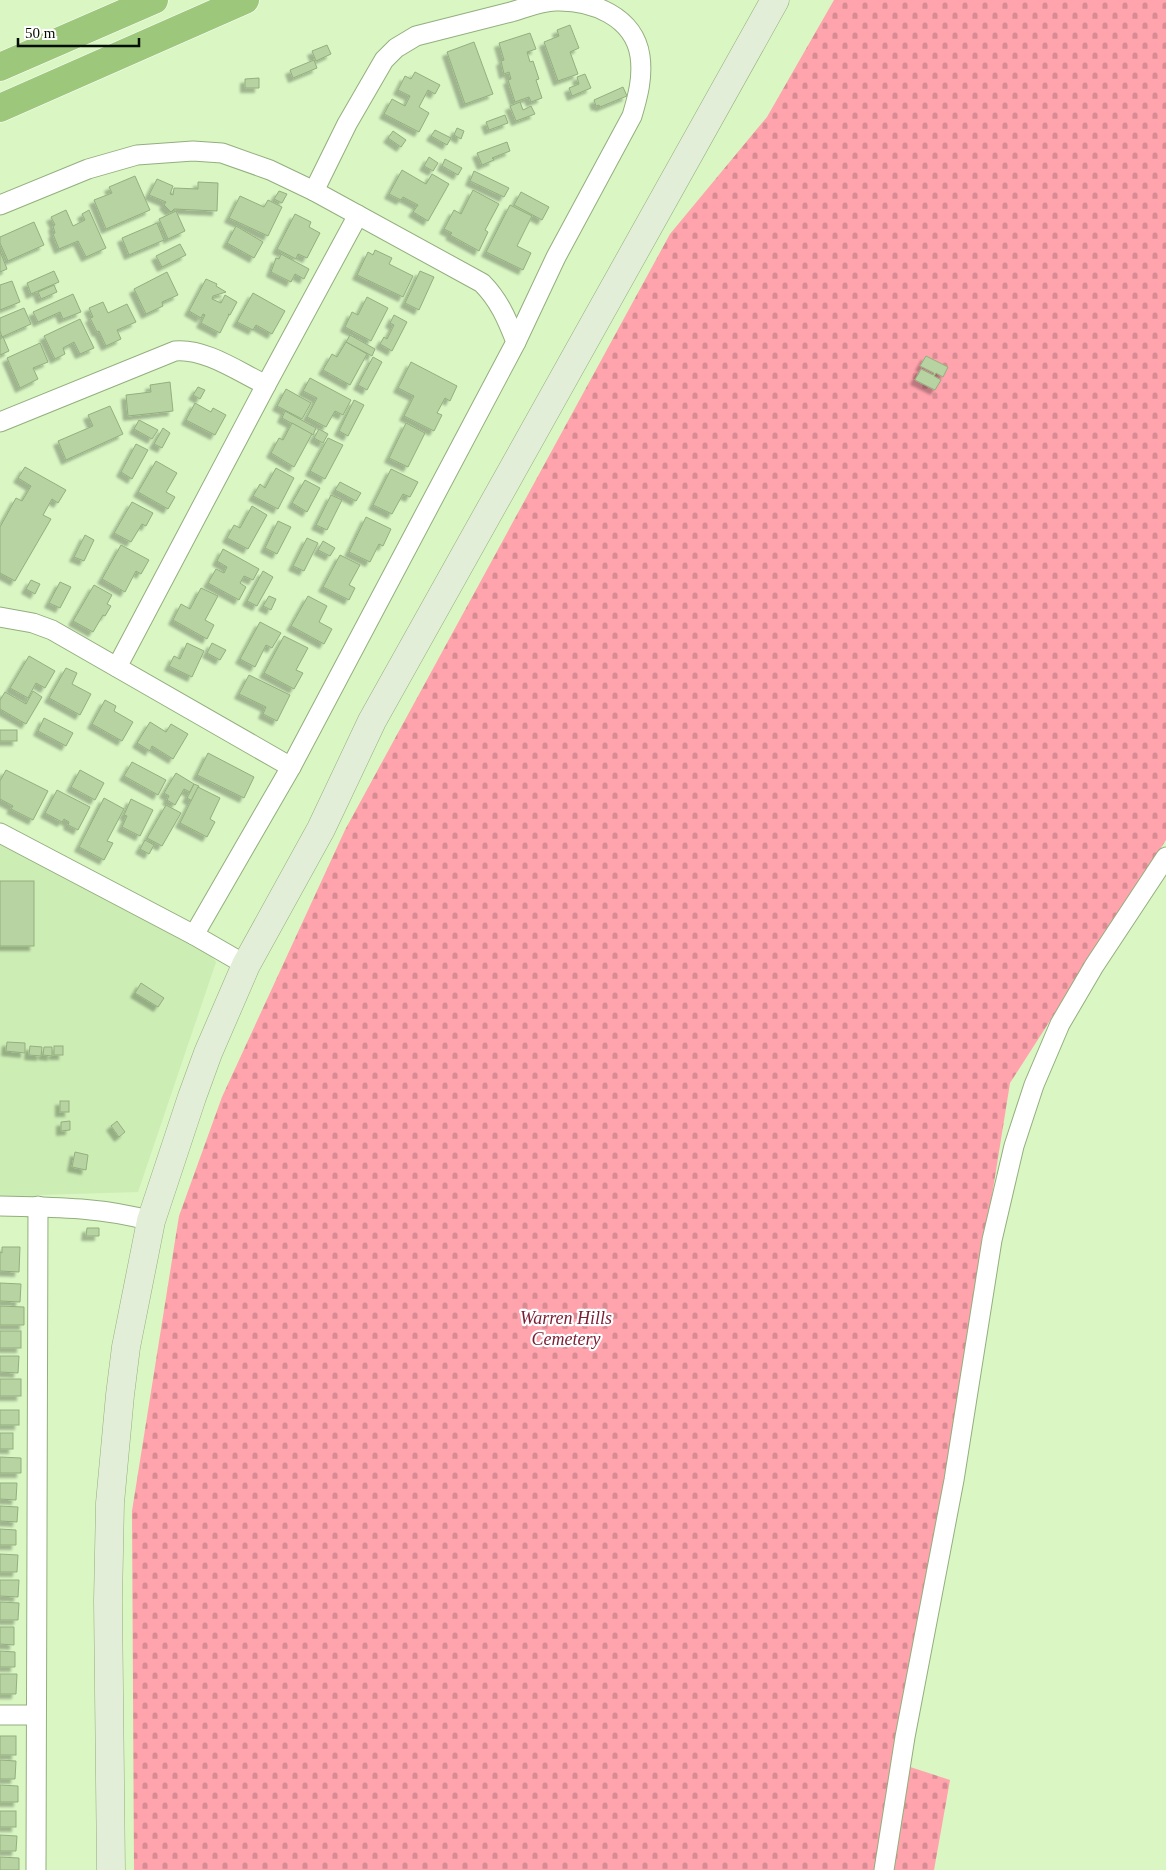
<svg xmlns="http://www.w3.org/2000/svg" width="1166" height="1870" viewBox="0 0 1166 1870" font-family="Georgia,serif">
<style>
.built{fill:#ccedb4}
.cemetery{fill:url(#cemetery-stones)}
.building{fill:#b7d3a2;stroke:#93af7f;filter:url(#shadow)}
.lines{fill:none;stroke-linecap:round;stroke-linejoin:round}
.street-casing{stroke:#93ae7e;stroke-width:21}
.secondary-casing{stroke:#93ae7e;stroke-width:29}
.highway-casing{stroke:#fff;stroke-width:29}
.street{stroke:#fff;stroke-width:19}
.secondary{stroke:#e2eed7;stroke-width:28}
.highway{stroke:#9dc77b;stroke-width:28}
.labels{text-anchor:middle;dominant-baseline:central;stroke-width:4.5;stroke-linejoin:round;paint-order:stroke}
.park-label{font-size:18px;font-style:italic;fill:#7c1c32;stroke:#fff}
</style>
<defs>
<pattern id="cemetery-stones" width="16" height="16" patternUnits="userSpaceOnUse" patternTransform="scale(1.25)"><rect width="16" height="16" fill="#ffa3ad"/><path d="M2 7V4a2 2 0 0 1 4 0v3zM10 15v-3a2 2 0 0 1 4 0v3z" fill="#d98b93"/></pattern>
<filter id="shadow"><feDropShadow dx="-4.5" dy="4.5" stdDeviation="1" flood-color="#0004"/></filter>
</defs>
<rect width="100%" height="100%" fill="#d9f6c3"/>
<polygon class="built" points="0,837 191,932 216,962 138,1192 37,1195 35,1221 0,1207"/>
<polygon class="cemetery" points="834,0 1166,0 1166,840 1010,1083 901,1764 950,1780 934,1870 134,1870 132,1511 179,1216 222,1097 345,830 670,234 767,117"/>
<g class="building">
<polygon points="570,25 579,48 570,52 578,74 558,81 544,42 559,36 557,30"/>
<polygon points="530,33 536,49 527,52 530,62 533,61 539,79 536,80 542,98 531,102 529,97 515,102 508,80 511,79 509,72 504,74 501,61 504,60 499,43"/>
<polygon points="474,42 493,94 465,104 447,52"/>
<polygon points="327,45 331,54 316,61 312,51"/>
<polygon points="314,60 317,68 293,78 290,70"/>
<polygon points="415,72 440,85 435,94 428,90 419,107 429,113 419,132 384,114 392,99 405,106 410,96 398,90 405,76 411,79"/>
<polygon points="585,74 591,88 572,96 569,88 579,84 577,77"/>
<polygon points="259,78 259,88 245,88 245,79"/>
<polygon points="623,87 627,96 600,107 599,105 596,106 594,100"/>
<polygon points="520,102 523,110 531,106 535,114 516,121 510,106"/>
<polygon points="505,115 508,123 489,130 486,122"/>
<polygon points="457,128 464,131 461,139 454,135"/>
<polygon points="435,130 451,138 447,145 431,136"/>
<polygon points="393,131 406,140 401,147 388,138"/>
<polygon points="507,142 510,151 492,158 494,160 482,165 477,153"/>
<polygon points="429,157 438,163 433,171 424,166"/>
<polygon points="445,159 462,168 458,175 442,166"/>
<polygon points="402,170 426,184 432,174 449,184 428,221 413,212 418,205 403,197 401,200 389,194"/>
<polygon points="474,171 509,188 504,197 470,181"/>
<polygon points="135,176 150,210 106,229 94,200 112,193 109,187"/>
<polygon points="157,179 173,186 170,194 173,195 174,188 198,189 198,182 218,183 217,211 174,209 171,212 164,205 166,202 149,195"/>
<polygon points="473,190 499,204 485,230 488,232 479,251 450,235 452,233 444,229 454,210 461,214"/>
<polygon points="279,191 287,194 282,203 274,199"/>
<polygon points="521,192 549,207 542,220 514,205"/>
<polygon points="240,196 264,207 268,200 282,207 268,236 229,218"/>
<polygon points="510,205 532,216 517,246 531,253 523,270 486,252"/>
<polygon points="66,210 73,226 85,220 82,214 89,210 106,248 86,257 78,241 59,249 53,234 55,233 53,226 55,225 51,217"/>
<polygon points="176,211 185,231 168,239 159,219"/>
<polygon points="295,214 311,222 309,227 320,233 307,258 298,254 296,259 277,249"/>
<polygon points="34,222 44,245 8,261 0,243 0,237"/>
<polygon points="157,223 164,240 129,255 122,238"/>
<polygon points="236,226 263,242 254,258 227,243"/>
<polygon points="180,244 186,255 162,267 156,256"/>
<polygon points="375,250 392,258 389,264 413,276 403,297 357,275 368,252 373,255"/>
<polygon points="0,251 7,269 0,272"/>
<polygon points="281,254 309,269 304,279 295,274 291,282 271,272 276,258 279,259"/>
<polygon points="54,271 59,282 31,294 27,283"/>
<polygon points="420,271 434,277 419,310 405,303"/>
<polygon points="167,272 178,295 162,302 163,306 146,314 134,289"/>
<polygon points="206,279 217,284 216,286 226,292 213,296 212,299 221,303 225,295 237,302 230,315 228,314 229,315 220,333 201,323 205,315 203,314 201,318 189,311"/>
<polygon points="12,281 20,302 0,310 0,285"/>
<polygon points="54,285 57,292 41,299 38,292"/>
<polygon points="253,293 285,311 272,334 256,325 253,330 237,322"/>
<polygon points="73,294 81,312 63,319 60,312 38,322 33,312"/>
<polygon points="367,297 388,308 371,341 345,327 352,312 358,315"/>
<polygon points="103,302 108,313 127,304 136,322 117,330 121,339 106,346 99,331 97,332 90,318 93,317 89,308"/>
<polygon points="24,308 31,324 2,337 0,331 0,318"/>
<polygon points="394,315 407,322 392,351 380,344 384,337 387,339 394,325 390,323"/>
<polygon points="80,319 94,348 80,354 74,342 63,348 65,354 55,359 44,336"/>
<polygon points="350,335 375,349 372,356 346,342"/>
<polygon points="3,337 9,351 0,355 0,339"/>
<polygon points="346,342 367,354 350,385 323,370 332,354 337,357"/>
<polygon points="40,343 48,362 33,368 38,379 20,388 7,358"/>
<polygon points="926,356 948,367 943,377 936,373 934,376 941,380 935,390 915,380 921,369 933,375 934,373 920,366"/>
<polygon points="373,357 382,362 367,390 358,385"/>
<polygon points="411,362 457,386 450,401 445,398 437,413 442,415 434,431 404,416 414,396 398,388"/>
<polygon points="310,378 351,400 343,415 335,411 326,427 307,417 317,398 303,391"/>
<polygon points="170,382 173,411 128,416 126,395 151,392 150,385"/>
<polygon points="198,387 205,390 200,399 193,395"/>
<polygon points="286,389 311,403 302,419 277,406"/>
<polygon points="354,400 364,405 348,436 339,431"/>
<polygon points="195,403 211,412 213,408 226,415 215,435 186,420"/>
<polygon points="110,406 123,434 66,460 58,441 93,426 88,415"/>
<polygon points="285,411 316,428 313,435 282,418"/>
<polygon points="139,420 158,430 152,439 134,429"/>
<polygon points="292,423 312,434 294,467 271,453 279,438 283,440"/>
<polygon points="406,423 425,433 408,467 389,458"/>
<polygon points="163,428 170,433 162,448 154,444"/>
<polygon points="319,429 328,434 323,443 314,438"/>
<polygon points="328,438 343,445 325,479 310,471"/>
<polygon points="136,444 148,450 132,479 121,472"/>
<polygon points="156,461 177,473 166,492 175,497 168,509 138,492"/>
<polygon points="25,467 66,490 58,503 52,499 43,515 51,519 15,581 0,573 0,527 16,498 22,501 31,486 18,478"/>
<polygon points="276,468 294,478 278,509 253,496 260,484 265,488"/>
<polygon points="391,469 418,482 410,497 403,494 392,514 373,505"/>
<polygon points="305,480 320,488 307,512 292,503"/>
<polygon points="340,482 361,493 356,501 335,490"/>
<polygon points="331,495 342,500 327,530 316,525"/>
<polygon points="132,502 153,513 146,526 142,524 131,542 114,533"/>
<polygon points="252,506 267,515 248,549 227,538 234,525 240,528"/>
<polygon points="366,517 391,529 383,546 379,544 370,562 349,552"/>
<polygon points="278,521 291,527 277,554 265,548"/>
<polygon points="85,535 94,540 84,561 74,557"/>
<polygon points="307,538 318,543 304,571 293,566"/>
<polygon points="323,541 335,548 330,556 318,550"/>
<polygon points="121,545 149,560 141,574 136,571 125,592 102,579"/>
<polygon points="223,549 259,569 253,580 244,576 240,583 246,587 239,600 208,583 216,569 224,573 227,567 217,561"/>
<polygon points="340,555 360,565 349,585 355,588 349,600 323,587"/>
<polygon points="263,571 273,577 257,606 247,601"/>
<polygon points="31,580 40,584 35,594 26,589"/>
<polygon points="60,582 71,587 60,608 49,603"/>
<polygon points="94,585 112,595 107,604 111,606 105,616 103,615 93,632 73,621"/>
<polygon points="201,588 218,596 205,620 214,625 207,639 173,620 181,604 190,609"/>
<polygon points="269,596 276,599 271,610 263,606"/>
<polygon points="308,596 327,606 319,622 332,629 324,644 291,626"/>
<polygon points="260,622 281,633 272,648 266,645 255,667 240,659"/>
<polygon points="284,636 308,648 296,670 303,673 294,689 264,673"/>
<polygon points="187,643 204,651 192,677 169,666 174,656 180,659"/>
<polygon points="212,643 226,650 220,660 207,653"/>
<polygon points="29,656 55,671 45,688 36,683 28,698 10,688"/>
<polygon points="66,668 77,673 72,684 91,694 80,715 49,698"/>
<polygon points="249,675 290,695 277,721 263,714 266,707 239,694"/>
<polygon points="33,691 42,697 26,724 0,709 0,700 5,692 26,704"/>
<polygon points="105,700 116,706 114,711 133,722 122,741 92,724"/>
<polygon points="44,718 73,733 66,746 38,731"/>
<polygon points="150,722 166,732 171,724 188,734 173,759 152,746 150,751 137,743"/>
<rect x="0" y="730" width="17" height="11"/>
<polygon points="208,753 254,777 244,798 197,775"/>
<polygon points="132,762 166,780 158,795 124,776"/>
<polygon points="6,770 48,791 33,820 11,809 13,806 0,799 0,781"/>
<polygon points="80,770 104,783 95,800 71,787"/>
<polygon points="176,773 194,784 190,792 184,789 175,805 167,800 169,796 164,793"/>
<polygon points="194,784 199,786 192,801 187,798"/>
<polygon points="198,787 220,798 210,819 215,822 207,837 180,823"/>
<polygon points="57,790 90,807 78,830 68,825 69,822 64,819 62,822 45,813"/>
<polygon points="104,798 124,809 107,841 113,843 104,860 79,847"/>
<polygon points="131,799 153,810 140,836 122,827 127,816 124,815"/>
<polygon points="166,805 181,813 162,846 147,838"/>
<polygon points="145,840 154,845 149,854 140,849"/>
<rect x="0" y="881" width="34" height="65"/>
<polygon points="141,983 164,998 158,1007 135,993"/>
<polygon points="7,1042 25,1043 25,1053 6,1051"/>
<polygon points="30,1046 42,1047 41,1056 29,1055"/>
<rect x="54" y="1046" width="9" height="9"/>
<polygon points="44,1047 52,1047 52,1056 43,1055"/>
<rect x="60" y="1101" width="9" height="11"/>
<polygon points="70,1121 70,1130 61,1131 61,1122"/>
<polygon points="117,1121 125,1132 119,1137 111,1126"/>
<polygon points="75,1152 88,1155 86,1170 72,1167"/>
<polygon points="87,1228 99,1228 99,1236 86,1236"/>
<polygon points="2,1247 20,1247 19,1272 0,1271 0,1252 2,1253"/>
<polygon points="0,1283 21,1284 20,1302 0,1301"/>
<polygon points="0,1306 24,1307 24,1325 0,1325"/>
<rect x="0" y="1331" width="21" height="17"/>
<polygon points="0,1356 19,1356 18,1373 0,1372"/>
<rect x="0" y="1379" width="21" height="17"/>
<rect x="0" y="1410" width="19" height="15"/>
<rect x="0" y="1433" width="13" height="16"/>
<polygon points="0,1457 21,1458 21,1473 0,1473"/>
<polygon points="0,1483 17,1483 16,1500 0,1499"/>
<polygon points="0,1506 18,1507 17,1522 0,1521"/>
<polygon points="0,1529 16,1530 16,1545 0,1545"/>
<polygon points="0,1554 18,1555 17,1572 0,1572"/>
<polygon points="0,1580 19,1580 18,1597 0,1596"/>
<polygon points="0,1602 19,1603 18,1620 0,1620"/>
<polygon points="0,1627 14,1627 14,1645 0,1644"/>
<polygon points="0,1651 15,1652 15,1667 0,1667"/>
<polygon points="0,1674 17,1674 16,1694 0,1694"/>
<rect x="0" y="1736" width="16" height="19"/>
<polygon points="0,1760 16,1761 15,1779 0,1779"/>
<polygon points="0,1785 18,1786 18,1802 0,1802"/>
<rect x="0" y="1811" width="16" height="16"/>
<polygon points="0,1835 17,1836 16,1851 0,1851"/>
<polygon points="0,1857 19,1858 19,1870 0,1870"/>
</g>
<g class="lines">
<defs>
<g id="street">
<path d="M314,191L347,124L384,60L396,48L416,36C448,28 480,20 511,12C525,8 541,1 556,1C591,0 634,16 640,56C643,77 638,96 632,116L556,257L516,342"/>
<path d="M0,205L88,169L137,155L193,151L222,153L270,170L314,191L482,283C499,300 507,319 516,342L291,767L194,935"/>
<path d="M0,422L175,351C205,348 239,372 266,385L358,215"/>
<polyline points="0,617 33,623 52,630 291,767"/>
<polyline points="117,667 266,385"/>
<polyline points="0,833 194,935 246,965"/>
<path d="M0,1206C51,1207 102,1207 151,1221"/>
<polyline points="0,1715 36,1715"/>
<polyline points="36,1870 38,1206"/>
<polyline points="884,1870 905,1737 954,1480 992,1240 1014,1146 1034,1085 1060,1024 1094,966 1166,857"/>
</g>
<polyline id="secondary" points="111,1870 108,1601 110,1503 120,1395 126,1347 151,1221 192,1097 208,1053 246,965 321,829 372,721 775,0"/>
<g id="highway">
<polyline points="0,67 154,0"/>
<polyline points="0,108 245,0"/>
</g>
</defs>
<use href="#street" class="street-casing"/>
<use href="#secondary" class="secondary-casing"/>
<use href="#highway" class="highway-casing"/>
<use href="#street" class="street"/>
<use href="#secondary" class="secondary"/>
<use href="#highway" class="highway"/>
</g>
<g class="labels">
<g class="park-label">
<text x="566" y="1318">Warren Hills<tspan x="566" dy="21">Cemetery</tspan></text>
</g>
</g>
<path d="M18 38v8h121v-8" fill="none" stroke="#060e01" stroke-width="2.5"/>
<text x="25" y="38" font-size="15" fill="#060e01" stroke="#ffffff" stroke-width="4" paint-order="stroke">50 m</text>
</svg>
